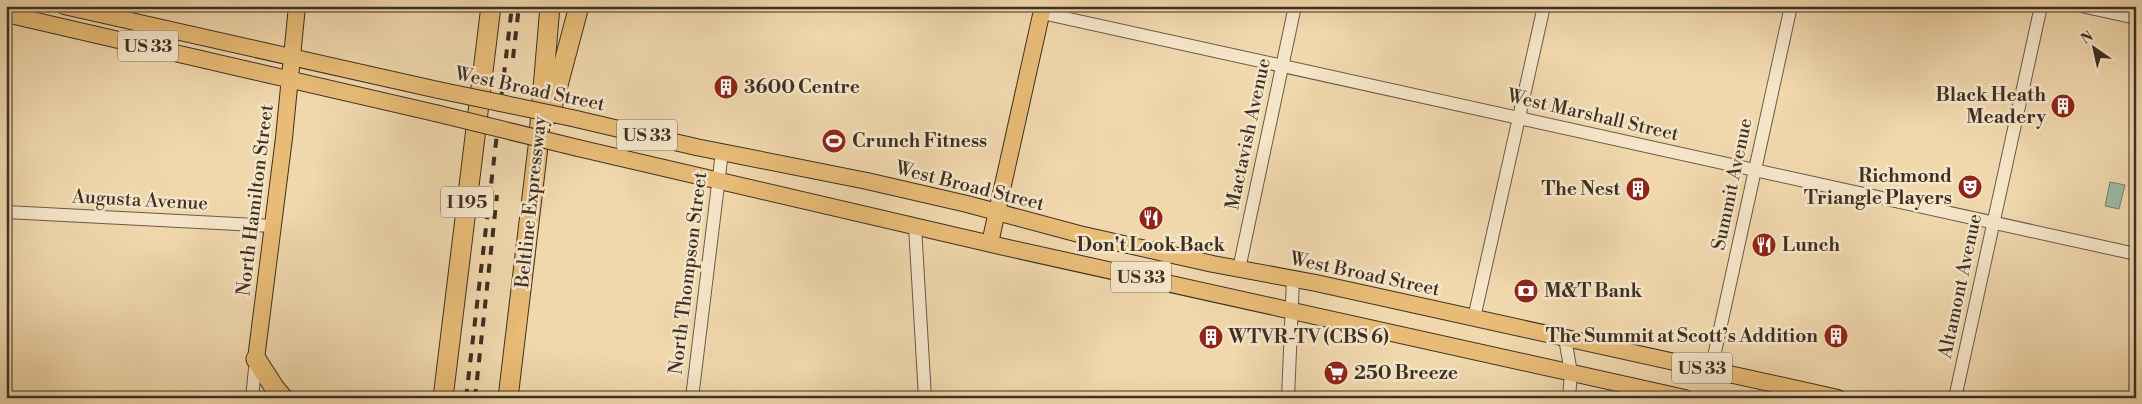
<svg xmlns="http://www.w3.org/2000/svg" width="2142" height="404" viewBox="0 0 2142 404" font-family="'Libre Bodoni',serif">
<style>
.water{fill:#9bbaa5;stroke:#758371}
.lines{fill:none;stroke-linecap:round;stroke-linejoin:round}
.minor-casing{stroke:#6a5a45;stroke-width:14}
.major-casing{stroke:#3d3023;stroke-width:18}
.highway-casing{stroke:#3d3023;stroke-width:21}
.minor{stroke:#f5e5c9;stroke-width:12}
.major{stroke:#e8bc76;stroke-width:16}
.highway{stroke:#e8bc76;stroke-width:19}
.rail{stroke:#3d3023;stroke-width:4;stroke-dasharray:9 9;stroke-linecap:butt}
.major-bridge-casing{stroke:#3d3023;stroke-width:18;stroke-linecap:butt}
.major-bridge{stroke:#e8bc76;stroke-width:16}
.labels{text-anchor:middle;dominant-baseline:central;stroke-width:5;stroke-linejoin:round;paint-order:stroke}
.shield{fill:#f5e5c9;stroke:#746655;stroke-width:1}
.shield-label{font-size:18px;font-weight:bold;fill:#3d3023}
.poi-label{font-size:19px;font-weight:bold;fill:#3d3023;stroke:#f5e5c9;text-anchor:start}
.street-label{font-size:19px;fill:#3d3023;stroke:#f5e5c9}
</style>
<rect width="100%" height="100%" fill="#f0d7ac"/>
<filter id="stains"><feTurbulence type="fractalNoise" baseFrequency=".004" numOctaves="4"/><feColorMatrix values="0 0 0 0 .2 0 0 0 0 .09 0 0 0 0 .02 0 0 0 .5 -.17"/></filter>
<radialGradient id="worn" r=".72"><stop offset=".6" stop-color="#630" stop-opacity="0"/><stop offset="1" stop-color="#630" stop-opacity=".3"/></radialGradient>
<polygon class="water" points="2110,182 2125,185 2119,209 2105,206"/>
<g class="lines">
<defs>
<g id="minor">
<polyline points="2081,6 2136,18"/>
<polyline points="1042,13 2136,254"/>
<polyline points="6,212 273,226"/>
<polyline points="915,226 925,398"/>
<polyline points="1239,269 1295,6"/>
<polyline points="1474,318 1544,6"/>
<polyline points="1565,338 1571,373 1569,398"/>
<polyline points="1711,370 1791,6"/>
<polyline points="252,398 256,359"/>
<polyline points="692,398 722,152"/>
<polyline points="1288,398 1293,278"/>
<polyline points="1955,398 2041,6"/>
</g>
<g id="major">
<polyline points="64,6 438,90"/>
<polyline points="6,14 435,113"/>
<polyline points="572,118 696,147 867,181 967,204 1079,234 1213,264 1316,283 1838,398"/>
<polyline points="578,148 1004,247 1685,398"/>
<polyline points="990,243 1043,6"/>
<polyline points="256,359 284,138 297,6"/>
</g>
<g id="highway">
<polyline points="550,115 579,6"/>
<polyline points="256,359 274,387 283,398"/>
<polyline points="443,398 491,6"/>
<polyline points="508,398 538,147 550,6"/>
</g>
</defs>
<use href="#minor" class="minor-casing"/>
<use href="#major" class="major-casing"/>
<use href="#highway" class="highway-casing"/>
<use href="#minor" class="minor"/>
<use href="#major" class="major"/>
<use href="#highway" class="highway"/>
<g class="rail">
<polyline points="513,58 519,6"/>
<polyline points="466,398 512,6"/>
<polyline points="475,398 497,195"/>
</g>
<defs>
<g id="major-bridge">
<polyline points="438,90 572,118"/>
<polyline points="435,113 578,148"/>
</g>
</defs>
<use href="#major-bridge" class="major-bridge-casing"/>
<use href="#major-bridge" class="major-bridge"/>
</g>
<defs>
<symbol id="building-disc" viewBox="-11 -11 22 22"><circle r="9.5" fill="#8f2418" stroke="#f5e5c9"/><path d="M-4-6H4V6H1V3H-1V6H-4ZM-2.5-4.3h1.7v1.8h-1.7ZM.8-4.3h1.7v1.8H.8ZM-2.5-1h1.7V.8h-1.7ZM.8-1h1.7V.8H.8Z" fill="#fff"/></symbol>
<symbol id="stadium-disc" viewBox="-11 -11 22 22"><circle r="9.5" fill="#8f2418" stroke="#f5e5c9"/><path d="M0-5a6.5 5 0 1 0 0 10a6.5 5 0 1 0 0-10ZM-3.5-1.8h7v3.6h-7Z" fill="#fff"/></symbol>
<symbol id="theatre-disc" viewBox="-11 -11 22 22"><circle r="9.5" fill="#8f2418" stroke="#f5e5c9"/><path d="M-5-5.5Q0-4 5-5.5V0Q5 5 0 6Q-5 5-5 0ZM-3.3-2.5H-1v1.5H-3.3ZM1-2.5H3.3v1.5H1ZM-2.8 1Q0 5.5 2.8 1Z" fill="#fff"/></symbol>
<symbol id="restaurant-disc" viewBox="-11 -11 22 22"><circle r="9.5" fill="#8f2418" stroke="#f5e5c9"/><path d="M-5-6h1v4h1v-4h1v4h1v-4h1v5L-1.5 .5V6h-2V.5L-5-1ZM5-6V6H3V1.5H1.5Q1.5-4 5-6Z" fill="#fff"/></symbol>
<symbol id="bank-disc" viewBox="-11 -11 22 22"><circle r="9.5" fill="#8f2418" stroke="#f5e5c9"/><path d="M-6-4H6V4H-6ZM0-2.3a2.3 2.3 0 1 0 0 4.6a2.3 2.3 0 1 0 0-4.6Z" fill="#fff"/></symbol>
<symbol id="supermarket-disc" viewBox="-11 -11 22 22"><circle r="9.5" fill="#8f2418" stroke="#f5e5c9"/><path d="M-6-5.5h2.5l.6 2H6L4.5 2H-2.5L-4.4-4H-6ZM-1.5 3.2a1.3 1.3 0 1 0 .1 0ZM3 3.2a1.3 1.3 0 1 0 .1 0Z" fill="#fff"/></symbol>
</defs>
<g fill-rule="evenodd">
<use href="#building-disc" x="712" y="73" width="28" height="28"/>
<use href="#building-disc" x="2049" y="92" width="28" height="28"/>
<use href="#stadium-disc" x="820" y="127" width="28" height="28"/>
<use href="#theatre-disc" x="1956" y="173" width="28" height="28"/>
<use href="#building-disc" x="1624" y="175" width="28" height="28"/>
<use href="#restaurant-disc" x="1137" y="204" width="28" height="28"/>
<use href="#restaurant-disc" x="1750" y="231" width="28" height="28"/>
<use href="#bank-disc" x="1512" y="277" width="28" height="28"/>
<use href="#building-disc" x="1822" y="322" width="28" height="28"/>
<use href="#building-disc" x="1197" y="323" width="28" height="28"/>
<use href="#supermarket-disc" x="1322" y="359" width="28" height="28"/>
</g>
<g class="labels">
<g class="shield">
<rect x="118" y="30.5" width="60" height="31" rx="4"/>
<rect x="617" y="119.5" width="60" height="31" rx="4"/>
<rect x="441" y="186.5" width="52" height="31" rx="4"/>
<rect x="1111" y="261.5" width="60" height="31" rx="4"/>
<rect x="1672" y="352.5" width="60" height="31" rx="4"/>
</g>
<g class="shield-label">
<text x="148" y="46">US 33</text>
<text x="647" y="135">US 33</text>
<text x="467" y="202">I 195</text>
<text x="1141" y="277">US 33</text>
<text x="1702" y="368">US 33</text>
</g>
<g class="poi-label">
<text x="744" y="87">3600 Centre</text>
<text x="2046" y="95" text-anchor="end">Black Heath<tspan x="2046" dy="22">Meadery</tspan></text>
<text x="852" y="141">Crunch Fitness</text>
<text x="1952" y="176" text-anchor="end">Richmond<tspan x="1952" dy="22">Triangle Players</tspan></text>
<text x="1620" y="189" text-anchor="end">The Nest</text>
<text x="1151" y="245" text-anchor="middle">Don't Look Back</text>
<text x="1782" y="245">Lunch</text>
<text x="1544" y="291">M&amp;T Bank</text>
<text x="1818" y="336" text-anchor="end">The Summit at Scott’s Addition</text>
<text x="1228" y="337">WTVR-TV (CBS 6)</text>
<text x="1354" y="373">250 Breeze</text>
</g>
<g class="street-label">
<text transform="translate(530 89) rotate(12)">West Broad Street</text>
<text transform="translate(1593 115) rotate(13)">West Marshall Street</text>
<text transform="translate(1248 134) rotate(-78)">Mactavish Avenue</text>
<text transform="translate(1732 184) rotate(-78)">Summit Avenue</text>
<text transform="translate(970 186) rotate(14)">West Broad Street</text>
<text transform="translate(140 200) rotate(3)">Augusta Avenue</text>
<text transform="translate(255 200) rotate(-83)">North Hamilton Street</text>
<text transform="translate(531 202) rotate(-84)">Beltline Expressway</text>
<text transform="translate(688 273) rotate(-83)">North Thompson Street</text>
<text transform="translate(1365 274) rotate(12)">West Broad Street</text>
<text transform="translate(1960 286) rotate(-78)">Altamont Avenue</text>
</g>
</g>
<rect width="2142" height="404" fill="none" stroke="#f0d7ac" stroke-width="25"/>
<rect x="8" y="8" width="2127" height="389" fill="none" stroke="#3d3023" stroke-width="2.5"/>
<rect x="12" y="12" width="2117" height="379" fill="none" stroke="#3d3023"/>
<g transform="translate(2094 48) rotate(326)" stroke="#f5e5c9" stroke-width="4" paint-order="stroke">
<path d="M0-4L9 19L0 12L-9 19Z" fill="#3d3023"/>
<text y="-8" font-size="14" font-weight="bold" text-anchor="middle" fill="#3d3023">N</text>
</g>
<rect width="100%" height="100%" filter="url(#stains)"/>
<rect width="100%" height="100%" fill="url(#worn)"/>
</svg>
